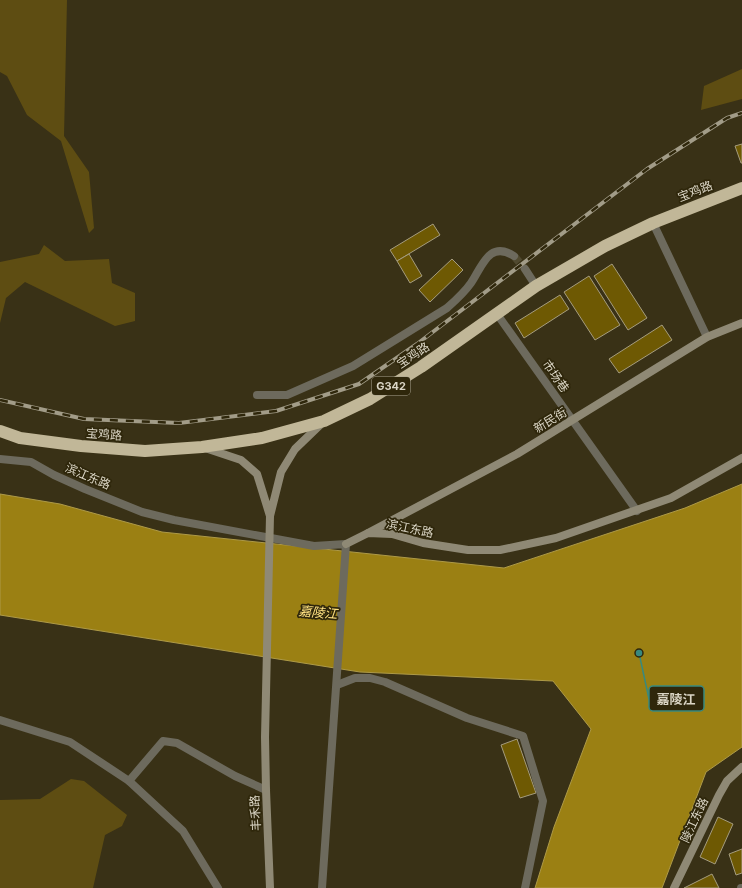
<svg xmlns="http://www.w3.org/2000/svg" width="742" height="888" viewBox="0 0 742 888" font-family="Inter,'Noto Sans SC',sans-serif">
<style>
.green{fill:#5e4d12}
.water{fill:#9b8013;stroke:#ae9a48}
.building{fill:#6e5903;stroke:#a59c7e}
.lines{fill:none;stroke-linecap:round;stroke-linejoin:round}
.street-tunnel{stroke:#514a30;stroke-width:8;stroke-dasharray:8 4;stroke-linecap:butt}
.street{stroke:#6d6a5d;stroke-width:8}
.secondary{stroke:#8f8975;stroke-width:8}
.highway{stroke:#c1b798;stroke-width:12}
.rail-casing{stroke:#a29c88;stroke-width:4}
.rail{stroke:#2f270b;stroke-width:2.5;stroke-dasharray:8;stroke-linecap:butt}
.labels{text-anchor:middle;dominant-baseline:central;stroke-width:3.5;stroke-linejoin:round;paint-order:stroke}
.shield{fill:#2f270b;stroke:#a7a18d;stroke-width:1}
.shield-label{font-size:11px;font-weight:bold;fill:#dad5c5}
.street-label{font-size:12px;fill:#dad5c5;stroke:#2f270b}
.water-label{font-size:13px;font-style:italic;fill:#ffe282;stroke:#2f270b}
.leader{fill:none;stroke:#38897f;stroke-width:1.5}
.callout-dot{fill:#38897f;stroke:#2f270b;stroke-width:1.5}
.callout{fill:#2f270b;stroke:#38897f;stroke-width:1.5}
.callout-label{font-size:13px;text-anchor:middle;font-weight:bold;fill:#dad5c5}
</style>
<rect width="100%" height="100%" fill="#393116"/>
<g class="green">
<polygon points="0,0 67,0 64,136 89,172 94,228 89,233 61,141 27,115 7,76 0,72"/>
<polygon points="742,69 742,99 701,110 704,86"/>
<polygon points="44,245 65,261 109,259 112,283 135,293 135,321 115,326 25,282 6,298 0,323 0,262 39,254"/>
<polygon points="71,779 84,781 127,815 122,826 105,835 93,888 0,888 0,800 40,799"/>
</g>
<polygon class="water" points="742,484 742,747 706,772 662,888 535,888 554,827 591,729 553,681 360,672 0,615 0,494 60,504 162,532 504,568 685,508"/>
<g class="building">
<polygon points="742,144 742,163 741,163 735,146"/>
<polygon points="433,224 440,235 397,261 390,250"/>
<polygon points="409,254 422,276 410,283 397,261"/>
<polygon points="452,259 463,270 430,302 419,290"/>
<polygon points="612,264 647,318 628,330 594,276"/>
<polygon points="589,276 620,325 595,340 564,292"/>
<polygon points="560,295 569,309 524,338 515,323"/>
<polygon points="662,325 672,340 619,373 609,359"/>
<polygon points="517,739 536,793 520,798 501,745"/>
<polygon points="718,817 733,824 715,864 700,857"/>
<polygon points="742,849 742,873 736,875 729,854"/>
<polygon points="712,874 719,888 684,888"/>
</g>
<g class="lines">
<polyline class="street-tunnel" points="514,256 525,269"/>
<g class="street">
<polyline points="653,223 707,337"/>
<polyline points="525,269 536,286"/>
<polyline points="497,314 637,511"/>
<path d="M257,395H287L353,366L447,308C456,300 464,293 471,283C482,267 489,240 514,256"/>
<polyline points="0,459 31,462 54,475 85,489 142,512 174,520 314,546 346,544 322,888"/>
<polyline points="337,685 355,678 370,678 385,682 467,718 523,736 543,801 525,888"/>
<polyline points="0,720 70,742 129,781 183,831 218,888"/>
<polyline points="129,781 163,741 177,743 235,776 266,790"/>
<polyline points="741,888 742,888"/>
</g>
<g class="secondary">
<polyline points="205,448 241,460 257,474 270,516 281,472 295,449 322,423"/>
<polyline points="270,516 265,737 266,790 270,888"/>
<polyline points="368,533 517,454 707,337 742,323"/>
<polyline points="346,544 368,533 392,534 423,543 468,550 500,550 556,538 671,498 742,458"/>
<polyline points="674,888 719,795 727,781 742,767"/>
</g>
<polyline class="highway" points="0,431 20,438 81,446 145,451 202,447 262,438 324,421 370,399 421,367 536,286 605,246 653,223 742,188"/>
<defs>
<polyline id="rail" points="0,400 84,419 179,423 276,411 359,384 417,344 647,169 727,118 742,113"/>
</defs>
<use href="#rail" class="rail-casing"/>
<use href="#rail" class="rail"/>
</g>
<g class="labels">
<rect class="shield" x="372" y="377" width="38" height="18" rx="3"/>
<g class="shield-label">
<text x="391" y="386">G342</text>
</g>
<g class="street-label">
<text transform="translate(695 191) rotate(-21)">宝鸡路</text>
<text transform="translate(413 355) rotate(-34)">宝鸡路</text>
<text transform="translate(556 376) rotate(55)">市场巷</text>
<text transform="translate(550 420) rotate(-31)">新民街</text>
<text transform="translate(104 434) rotate(4)">宝鸡路</text>
<text transform="translate(88 476) rotate(23)">滨江东路</text>
<text transform="translate(410 528) rotate(12)">滨江东路</text>
<text transform="translate(255 813) rotate(-93)">丰禾路</text>
<text transform="translate(694 820) rotate(-65)">陵江东路</text>
</g>
<g class="water-label">
<text transform="translate(318 612) rotate(5)">嘉陵江</text>
</g>
</g>
<path class="leader" d="M639 653L649 699"/>
<circle class="callout-dot" cx="639" cy="653" r="4"/>
<rect class="callout" x="649" y="686" width="55" height="25" rx="4"/>
<g class="callout-label">
<text x="676" y="704">嘉陵江</text>
</g>
</svg>
